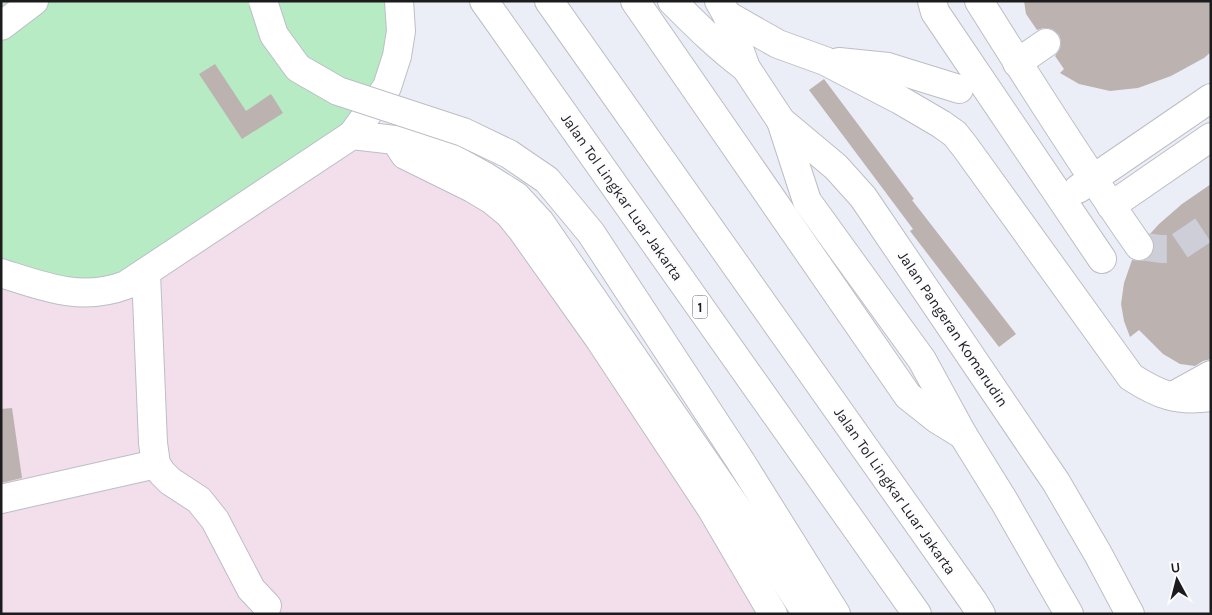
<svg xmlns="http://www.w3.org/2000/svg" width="1212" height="615" viewBox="0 0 1212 615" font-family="Karla,sans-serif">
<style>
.industrial{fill:#f3deec}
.green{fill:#b7ebc3}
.building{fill:#bcb2b0}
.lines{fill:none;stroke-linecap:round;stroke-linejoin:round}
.minor-tunnel{stroke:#cdced7;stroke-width:28;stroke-dasharray:28 14;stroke-linecap:butt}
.minor-casing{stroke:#bcbec6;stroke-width:30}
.major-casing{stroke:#bcbec6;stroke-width:30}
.highway-casing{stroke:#bcbec6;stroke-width:30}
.minor{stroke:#fff;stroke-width:28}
.major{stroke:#fff;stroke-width:28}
.highway{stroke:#fff;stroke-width:28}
.minor-bridge-casing{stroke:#bcbec6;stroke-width:30;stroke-linecap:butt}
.minor-bridge{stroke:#fff;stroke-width:28}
.labels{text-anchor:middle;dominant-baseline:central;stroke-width:4.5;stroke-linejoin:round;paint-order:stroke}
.shield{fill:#fcfcfe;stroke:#5f5f62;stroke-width:1}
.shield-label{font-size:14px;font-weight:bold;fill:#1c1c1f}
.street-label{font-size:15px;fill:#1c1c1f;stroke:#fcfcfe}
</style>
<rect width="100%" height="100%" fill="#eceef7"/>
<polygon class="industrial" points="351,135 509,214 773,614 2,614 1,273"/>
<polygon class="green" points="1,1 398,1 375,104 110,290 1,273"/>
<g class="building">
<polygon points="1024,1 1211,1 1211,52 1204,58 1171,76 1138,88 1110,91 1079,84 1060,73 1064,69 1055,56 1060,49 1061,41 1059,35 1052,29 1044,28 1037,30 1026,14"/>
<polygon points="215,64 246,111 271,94 283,113 242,139 199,74"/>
<polygon points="824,79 914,199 912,200 1016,334 999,347 910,231 913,229 809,90"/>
<polygon points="1211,184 1211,359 1203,361 1195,366 1180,364 1163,354 1139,330 1130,337 1124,321 1121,304 1124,283 1132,260 1141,261 1148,259 1153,252 1154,244 1150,234 1159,224 1182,204"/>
<polygon points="12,408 22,478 1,483 1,409"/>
</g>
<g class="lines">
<polyline class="minor-tunnel" points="1139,246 1161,249 1175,249 1211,225"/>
<defs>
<g id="minor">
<polyline points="635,1 908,396 937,419 963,435"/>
<path d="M672,1C697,26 718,47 746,68"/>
<polyline points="719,1 727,15 746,68 781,121 836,167 863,197 1056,482 1098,554 1130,614"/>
<polyline points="932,1 935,12 1102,259"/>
<path d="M979,1C1031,84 1083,166 1139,246"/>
<path d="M727,15L778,44L825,61L900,100L941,124L955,134L966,148L1131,377C1159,395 1177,402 1211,397"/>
<polyline points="839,62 888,67 959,89"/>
<polyline points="1017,63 1046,43"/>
<polyline points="352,135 395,140 405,155 472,188 492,200 509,214 522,230 600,340 711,508 773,614"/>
<polyline points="1078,189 1211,98"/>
<polyline points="1111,206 1211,137"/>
<polyline points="146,273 153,443 156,464 162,473 170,481 199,500 215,520 251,589 267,606"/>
<polyline points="1173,396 1211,375"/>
<polyline points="741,462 836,614"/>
<polyline points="1,499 156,464"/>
</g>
<g id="major">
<polyline points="1,26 34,1"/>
<path d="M1,273C45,287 81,302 126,285L352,135L387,87L397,56L401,31L399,1"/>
</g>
<g id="highway">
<polyline points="484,1 917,614"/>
<polyline points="549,1 973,601 981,614"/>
<polyline points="781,121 807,201 922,360 963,435 1004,501 1069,614"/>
<polyline points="395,140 435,149 486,177 516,196 540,222 765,549 807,614"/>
</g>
</defs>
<use href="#minor" class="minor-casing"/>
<use href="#major" class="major-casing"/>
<use href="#highway" class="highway-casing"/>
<use href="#minor" class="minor"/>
<use href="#major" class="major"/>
<use href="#highway" class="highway"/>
<defs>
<polyline id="minor-bridge" points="263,1 274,35 298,68 338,91 463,132 509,154 547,180 591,233 741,462"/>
</defs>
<use href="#minor-bridge" class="minor-bridge-casing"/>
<use href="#minor-bridge" class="minor-bridge"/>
</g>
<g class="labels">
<rect class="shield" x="692.5" y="295.5" width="15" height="23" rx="4"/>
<g class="shield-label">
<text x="700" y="307">1</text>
</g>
<g class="street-label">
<text transform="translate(622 197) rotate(55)">Jalan Tol Lingkar Luar Jakarta</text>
<text transform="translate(953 329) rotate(56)">Jalan Pangeran Komarudin</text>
<text transform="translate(895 491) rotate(55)">Jalan Tol Lingkar Luar Jakarta</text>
</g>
</g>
<rect width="1212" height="615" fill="none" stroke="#1c1c1f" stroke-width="5"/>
<g transform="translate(1177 580) rotate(353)" stroke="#fcfcfe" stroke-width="4" paint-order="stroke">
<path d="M0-4L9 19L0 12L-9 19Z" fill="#1c1c1f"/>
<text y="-8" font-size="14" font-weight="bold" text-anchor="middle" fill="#1c1c1f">U</text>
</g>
</svg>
